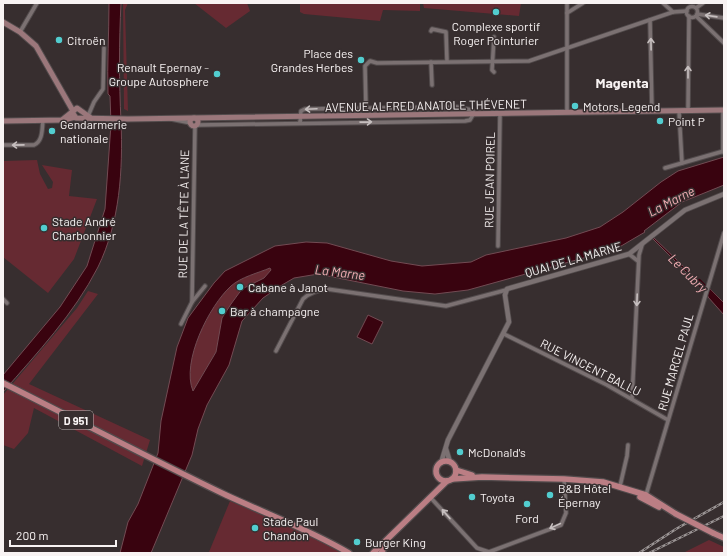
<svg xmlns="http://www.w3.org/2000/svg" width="727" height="556" viewBox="0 0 727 556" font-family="Barlow,sans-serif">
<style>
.green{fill:#662a32}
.water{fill:#39030f;stroke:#724b53;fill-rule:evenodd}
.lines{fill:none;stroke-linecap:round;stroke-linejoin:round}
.river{stroke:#39030f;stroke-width:6}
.minor-casing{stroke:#524b4c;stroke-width:5.5}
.tertiary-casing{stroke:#524b4c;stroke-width:6}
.secondary-casing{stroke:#524b4c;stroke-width:7}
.primary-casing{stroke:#524b4c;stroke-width:8}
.minor{stroke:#7b7172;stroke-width:3.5}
.tertiary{stroke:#7b7172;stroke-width:4.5}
.secondary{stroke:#9b777b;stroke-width:5}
.primary{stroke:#bb7e84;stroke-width:5.5}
.rail-casing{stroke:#9b9595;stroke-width:2.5}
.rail{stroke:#372e2f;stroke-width:1;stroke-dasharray:3;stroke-linecap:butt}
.primary-bridge-casing{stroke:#524b4c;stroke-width:8;stroke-linecap:butt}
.primary-bridge{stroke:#bb7e84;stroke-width:5.5}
.oneway{stroke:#c6bfbf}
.poi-dot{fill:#52cdcf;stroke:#372e2f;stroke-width:1.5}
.labels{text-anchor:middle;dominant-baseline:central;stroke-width:3;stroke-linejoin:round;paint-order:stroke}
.shield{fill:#372e2f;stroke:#beb8b8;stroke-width:1}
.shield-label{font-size:11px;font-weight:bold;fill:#f8f3f3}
.poi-label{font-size:12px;fill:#f8f3f3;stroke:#372e2f;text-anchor:start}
.street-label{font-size:12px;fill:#f8f3f3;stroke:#372e2f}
.water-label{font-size:13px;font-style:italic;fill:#f2aeb4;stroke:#372e2f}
.quarter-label{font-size:14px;font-weight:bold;fill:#f8f3f3;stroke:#372e2f}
</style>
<rect width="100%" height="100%" fill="#372e2f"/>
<g class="green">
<polygon points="123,3 128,3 125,10 128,111 124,109"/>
<polygon points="194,3 247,3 250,11 226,28"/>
<polygon points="300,3 420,3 420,11 383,10 380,21 304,14 300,12"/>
<polygon points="423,3 521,3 519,16 424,8"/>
<polygon points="37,160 40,174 48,189 52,188 53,182 42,165 72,170 69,196 97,199 74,259 48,293 3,257 3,161"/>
<path d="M270,268L272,270L264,278L256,283L220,336L216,352L193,391C181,362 209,306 231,286C241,277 258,273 270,268Z"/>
<polygon points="88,291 98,294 29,384 150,440 142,466 34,408 28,433 14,449 3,445 3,395 77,308"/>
<polygon points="230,501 322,541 341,553 209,552"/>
<polygon points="709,540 724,547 724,553 683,553"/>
</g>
<g class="water">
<path d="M109,3H121C119,42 119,82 121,121C123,170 120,222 98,267C74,314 37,353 3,392V375L60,307L87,266L105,209L111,124L110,96L108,94C107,64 109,34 109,3Z"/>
<path d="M724,157V185L682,202L644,231L645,232L616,249L468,290L435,294L403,291L318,274L294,278L282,285L263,298L242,321L229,365L207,405L198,429L192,455L151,553H120L128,522L138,504L158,453L161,421L177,347L188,318L214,283L225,271L275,246L306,242L327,243L391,261L422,266L471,262L486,255L566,238L600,227L623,212L661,182L678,171ZM270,268L271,270L264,278L242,289L231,304L222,318L216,352L193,391C181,362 209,306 231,286C241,277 258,273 270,268Z"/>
<polygon points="653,237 705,287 704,290 652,238"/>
<polygon points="710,289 724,303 724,315 708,297"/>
<polygon points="368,315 383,322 372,344 357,337"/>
</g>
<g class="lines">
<polyline class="river" points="699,282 724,308"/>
<defs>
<g id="minor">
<polyline points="567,3 567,112"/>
<polyline points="663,3 673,12"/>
<circle cx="692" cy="12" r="5.5"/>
<polyline points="696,8 703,3"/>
<polyline points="567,13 583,3"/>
<polyline points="697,14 724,18"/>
<polyline points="696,16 724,43"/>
<polyline points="650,20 652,111"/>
<polyline points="431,31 432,29 446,32 447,61"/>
<polyline points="20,32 37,3"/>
<polyline points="494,37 492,70 494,72"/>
<polyline points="431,62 432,85"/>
<polyline points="366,108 365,66 370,61 377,63 529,61 673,12 687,11"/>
<polyline points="723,110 723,152"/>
<polyline points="679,111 682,163"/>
<polyline points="688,111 689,16"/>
<polyline points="88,116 94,102 103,89 104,48"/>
<polyline points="171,119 191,123"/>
<polyline points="197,125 465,121 470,120 474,113 472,110 457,107 305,109 301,111 300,123"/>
<path d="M3,145H34C43,141 42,129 43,120"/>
<polyline points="665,168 724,151"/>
<polyline points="498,246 500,114"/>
<polyline points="629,254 638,261"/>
<polyline points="3,299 7,303"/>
<polyline points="192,302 195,126"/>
<polyline points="181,324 192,302 205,286"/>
<polyline points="504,334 607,385 668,420"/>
<path d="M276,351L303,299C310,292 318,291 327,289L446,306L506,290"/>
<polyline points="632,399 639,255 642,245"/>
<polyline points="620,486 627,456 628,445"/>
<polyline points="646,495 724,233"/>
<polyline points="430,497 477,548 489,552 561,525 566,513 564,479"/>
</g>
<g id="tertiary">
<polyline points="446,449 450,462"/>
<polyline points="441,463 448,440 509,322 505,295 507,289 629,254 685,210 724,194"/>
</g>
<g id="secondary">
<polyline points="3,22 20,32 36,46 73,111"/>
<polyline points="72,112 76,118 128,119 724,110"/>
<circle cx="194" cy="122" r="4"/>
<polyline points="62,120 77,108 91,118"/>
<polyline points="3,121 64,120 75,117"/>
</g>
<g id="primary">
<path d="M3,383C77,420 151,459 226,495C267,514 310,530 349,553"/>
<circle cx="446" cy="471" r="10"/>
<polyline points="456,470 472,475"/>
<polyline points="452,479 482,477 564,479 603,482 646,495 676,514"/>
<polyline points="640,497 659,507"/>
<polyline points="713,533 724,538"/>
<polyline points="373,553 447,481"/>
<polyline points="381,553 387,544"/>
</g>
</defs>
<use href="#minor" class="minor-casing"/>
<use href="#tertiary" class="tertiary-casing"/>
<use href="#secondary" class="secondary-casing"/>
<use href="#primary" class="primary-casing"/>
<use href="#minor" class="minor"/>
<use href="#tertiary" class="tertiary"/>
<use href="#secondary" class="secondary"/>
<use href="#primary" class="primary"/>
<defs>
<g id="rail">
<polyline points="639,553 676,529 724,502"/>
<polyline points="649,553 724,516"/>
</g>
</defs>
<use href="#rail" class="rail-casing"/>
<use href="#rail" class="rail"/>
<defs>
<polyline id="primary-bridge" points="676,514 713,533"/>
</defs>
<use href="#primary-bridge" class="primary-bridge-casing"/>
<use href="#primary-bridge" class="primary-bridge"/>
</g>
<defs><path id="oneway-shaft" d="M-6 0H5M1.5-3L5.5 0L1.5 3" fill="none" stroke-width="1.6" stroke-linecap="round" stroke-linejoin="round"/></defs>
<g class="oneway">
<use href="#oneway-shaft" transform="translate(711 16) rotate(-172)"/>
<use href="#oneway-shaft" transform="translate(651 44) rotate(-91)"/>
<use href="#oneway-shaft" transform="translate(688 72) rotate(-90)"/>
<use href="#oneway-shaft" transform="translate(311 109) rotate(177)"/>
<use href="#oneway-shaft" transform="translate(366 122) rotate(-1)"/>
<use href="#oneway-shaft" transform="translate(18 145) rotate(179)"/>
<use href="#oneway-shaft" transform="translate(637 300) rotate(92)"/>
<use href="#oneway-shaft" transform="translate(446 514) rotate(-131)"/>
<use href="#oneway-shaft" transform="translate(555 526) rotate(155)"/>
</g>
<g class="poi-dot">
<circle cx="496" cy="12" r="4"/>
<circle cx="59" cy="40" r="4"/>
<circle cx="361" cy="60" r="4"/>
<circle cx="217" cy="74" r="4"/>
<circle cx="575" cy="106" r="4"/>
<circle cx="660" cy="121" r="4"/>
<circle cx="52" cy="131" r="4"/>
<circle cx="44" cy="228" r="4"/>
<circle cx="240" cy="287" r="4"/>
<circle cx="222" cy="311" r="4"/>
<circle cx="460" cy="452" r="4"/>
<circle cx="550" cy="495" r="4"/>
<circle cx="472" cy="497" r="4"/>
<circle cx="527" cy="504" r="4"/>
<circle cx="255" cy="528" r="4"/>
<circle cx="357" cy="542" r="4"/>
</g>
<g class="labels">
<rect class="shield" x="59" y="411" width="34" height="18" rx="3"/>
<g class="shield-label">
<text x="76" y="420">D 951</text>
</g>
<g class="poi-label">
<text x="496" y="26" text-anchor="middle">Complexe sportif<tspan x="496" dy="14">Roger Pointurier</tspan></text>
<text x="67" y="40">Citroën</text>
<text x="353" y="53" text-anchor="end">Place des<tspan x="353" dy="14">Grandes Herbes</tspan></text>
<text x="209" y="67" text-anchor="end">Renault Epernay -<tspan x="209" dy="14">Groupe Autosphere</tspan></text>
<text x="583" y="106">Motors Legend</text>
<text x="668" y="121">Point P</text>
<text x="60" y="124">Gendarmerie<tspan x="60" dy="14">nationale</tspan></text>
<text x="52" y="221">Stade André<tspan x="52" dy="14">Charbonnier</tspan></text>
<text x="248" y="287">Cabane à Janot</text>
<text x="230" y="311">Bar à champagne</text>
<text x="468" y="452">McDonald's</text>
<text x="558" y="488">B&amp;B Hôtel<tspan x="558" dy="14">Épernay</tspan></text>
<text x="480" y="497">Toyota</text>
<text x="527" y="518" text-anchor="middle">Ford</text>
<text x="263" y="521">Stade Paul<tspan x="263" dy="14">Chandon</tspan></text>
<text x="365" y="542">Burger King</text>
</g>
<g class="street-label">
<text transform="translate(426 105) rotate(-1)">AVENUE ALFRED ANATOLE THÉVENET</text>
<text transform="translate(489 180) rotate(-89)">RUE JEAN POIREL</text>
<text transform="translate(183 214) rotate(-89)">RUE DE LA TÊTE À L'ANE</text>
<text transform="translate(573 259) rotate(-16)">QUAI DE LA MARNE</text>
<text transform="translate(675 362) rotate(-74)">RUE MARCEL PAUL</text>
<text transform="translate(591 367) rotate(27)">RUE VINCENT BALLU</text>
</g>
<g class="water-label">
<text transform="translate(671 201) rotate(-27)">La Marne</text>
<text transform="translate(340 272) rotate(7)">La Marne</text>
<text transform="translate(688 273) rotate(45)">Le Cubry</text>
</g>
<g class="quarter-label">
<text x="622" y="82">Magenta</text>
</g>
</g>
<rect width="727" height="556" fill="none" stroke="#f8f3f3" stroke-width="8"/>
<path d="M10 540v6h106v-6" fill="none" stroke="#f8f3f3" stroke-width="2"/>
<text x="16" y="540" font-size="12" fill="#f8f3f3" stroke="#372e2f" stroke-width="3" paint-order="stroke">200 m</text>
</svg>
